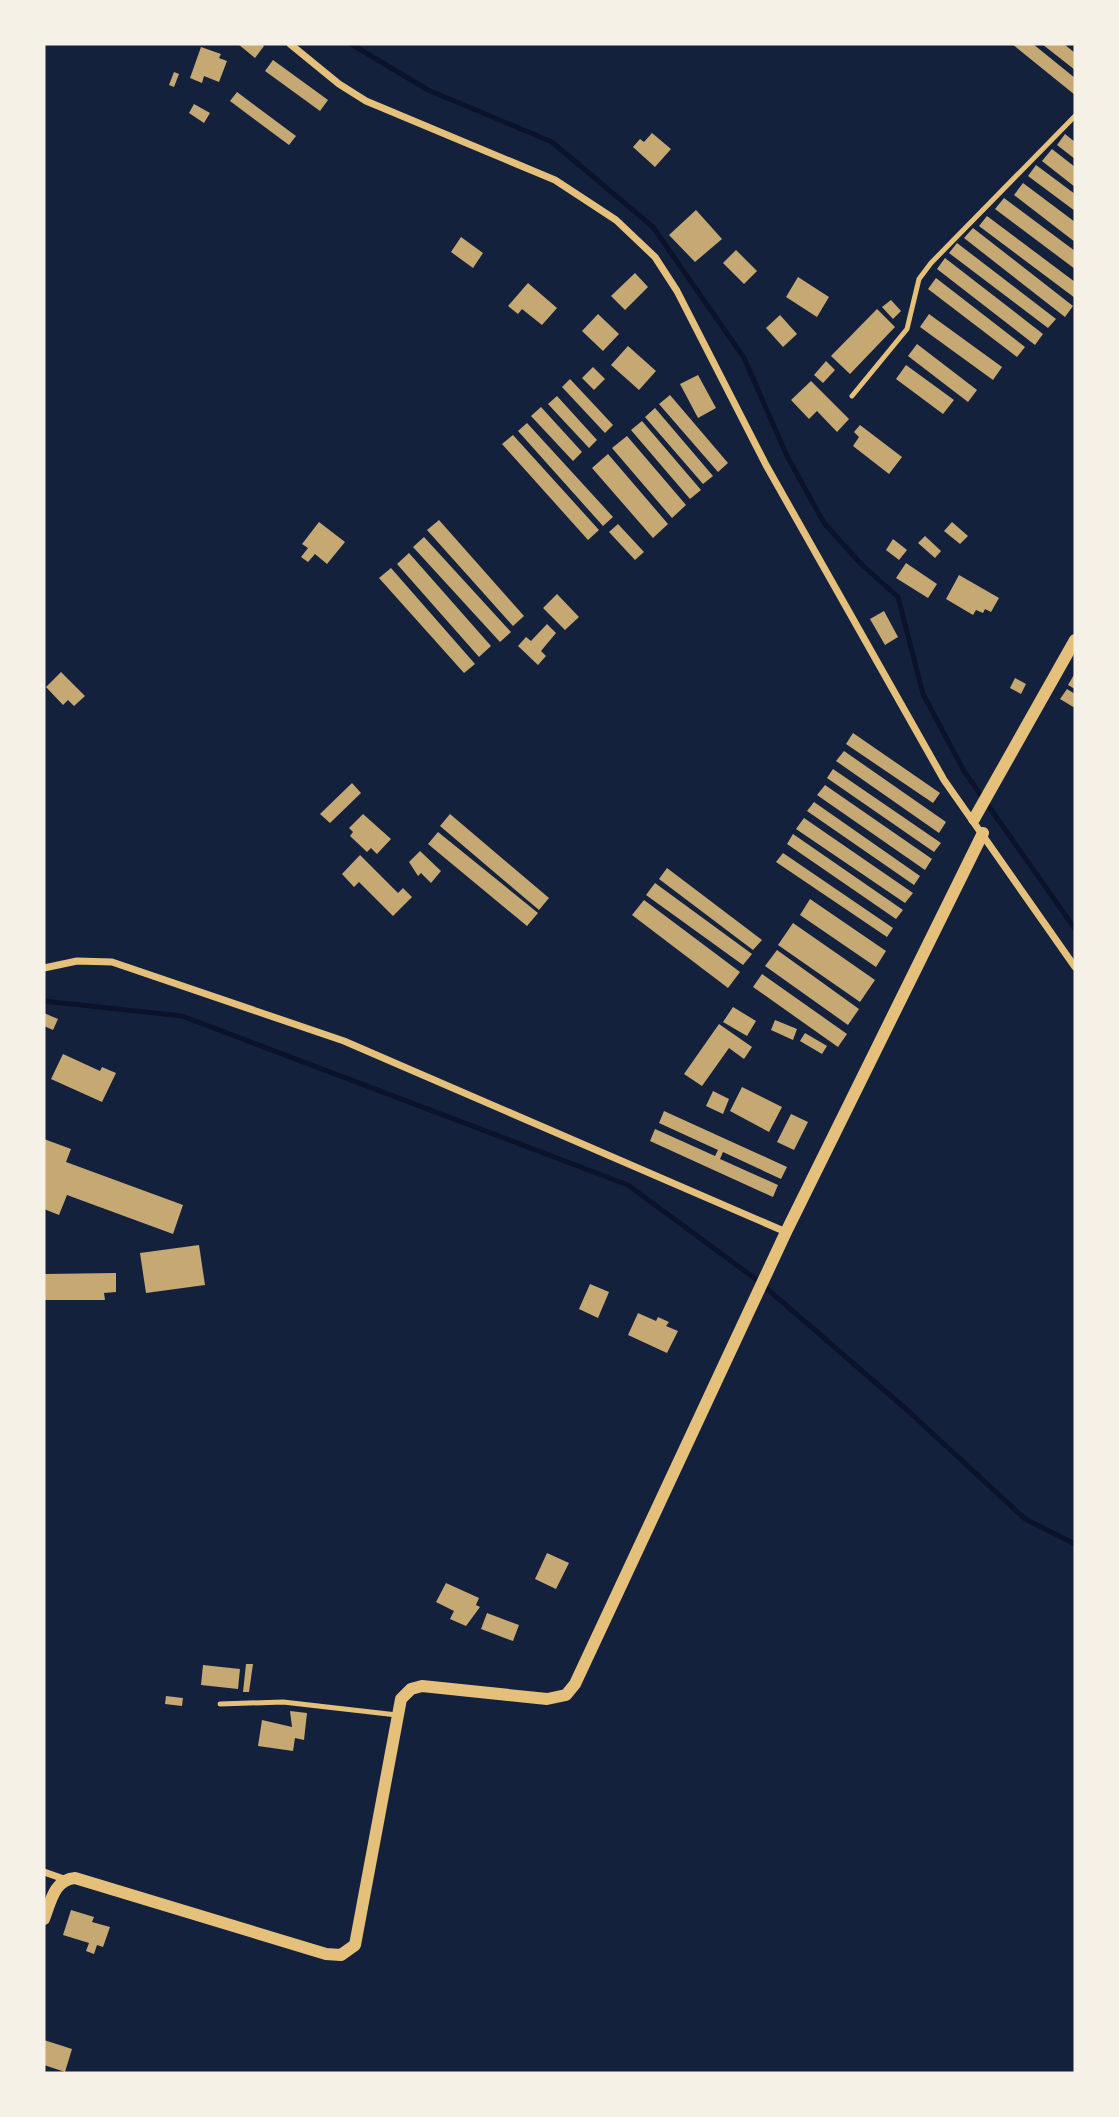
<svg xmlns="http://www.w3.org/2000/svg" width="1119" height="2117" viewBox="0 0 1119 2117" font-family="Mulish,sans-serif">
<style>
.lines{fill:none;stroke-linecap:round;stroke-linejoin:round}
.stream{stroke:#0b132b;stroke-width:5}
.building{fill:#c6a872}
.service{stroke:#e5c07b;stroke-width:5}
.minor{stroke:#e5c07b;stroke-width:7}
.tertiary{stroke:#e5c07b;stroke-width:12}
</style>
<rect width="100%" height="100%" fill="#14213d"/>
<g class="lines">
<g class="stream">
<polyline points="351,44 428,90 552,142 653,227 744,358 787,456 824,523 861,564 898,597 923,694 964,771 1075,929"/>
<polyline points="44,1001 182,1016 628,1185 757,1280 906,1409 1025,1519 1075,1544"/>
</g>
</g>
<g class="building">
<polygon points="238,44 262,44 264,46 255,58"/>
<polygon points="1012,44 1033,44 1075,78 1075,95"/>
<polygon points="1042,44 1064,44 1075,53 1075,70"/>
<polygon points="201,47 221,54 219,58 227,61 219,82 204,76 202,83 190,78"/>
<polygon points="273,60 328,100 320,111 265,71"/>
<polygon points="174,72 179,74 174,87 169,85"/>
<polygon points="237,92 296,136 289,145 230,101"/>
<polygon points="194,104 210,113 204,123 189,113"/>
<polygon points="652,133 671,149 655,167 633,147 640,139 644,142"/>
<polygon points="1065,134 1075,142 1075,159 1057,145"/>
<polygon points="1052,149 1075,167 1075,187 1042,161"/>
<polygon points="1036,165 1075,194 1075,211 1028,176"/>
<polygon points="1023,183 1075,222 1075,242 1014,195"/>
<polygon points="1004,198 1075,251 1075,269 995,209"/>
<polygon points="696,210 722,239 695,262 669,235"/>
<polygon points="987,216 1075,282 1075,298 979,226"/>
<polygon points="973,228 1073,306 1065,317 964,238"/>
<polygon points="461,237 483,253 473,268 451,252"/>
<polygon points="957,243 1056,319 1048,328 949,253"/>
<polygon points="736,250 757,271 744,284 723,263"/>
<polygon points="945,258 1043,334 1035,345 937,269"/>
<polygon points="635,273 648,287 625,310 611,296"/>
<polygon points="798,277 829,297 817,317 786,297"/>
<polygon points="936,278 1025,347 1017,357 928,289"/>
<polygon points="528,283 557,308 542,325 522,309 518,314 508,306"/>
<polygon points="891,300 901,311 893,319 882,307"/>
<polygon points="877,309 895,327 850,374 831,356"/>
<polygon points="598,314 619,334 603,351 582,331"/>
<polygon points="929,314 1002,367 993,380 920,327"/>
<polygon points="780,315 797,334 783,347 766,328"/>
<polygon points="917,344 977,390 968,402 908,356"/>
<polygon points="628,346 656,371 639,390 611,365"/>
<polygon points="826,361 835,370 823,383 814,375"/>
<polygon points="906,365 954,400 943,414 896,379"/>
<polygon points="593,367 605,379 594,390 582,378"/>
<polygon points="698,375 716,408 698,418 680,384"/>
<polygon points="570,379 613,425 605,433 562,387"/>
<polygon points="811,381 849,419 837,432 817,411 809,419 791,400"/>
<polygon points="670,395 728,463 718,472 659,404"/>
<polygon points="557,396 597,440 589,448 548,404"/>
<polygon points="541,407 582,452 573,461 531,416"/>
<polygon points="655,408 713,476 703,484 645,417"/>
<polygon points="642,421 701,490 690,499 631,430"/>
<polygon points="527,423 613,517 603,526 518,431"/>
<polygon points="860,425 902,457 889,474 853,446 859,437 854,432"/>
<polygon points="513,435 599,530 588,540 502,444"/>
<polygon points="627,436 686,505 672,518 612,448"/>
<polygon points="608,454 668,524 653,538 592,468"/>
<polygon points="439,520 524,616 513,626 427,530"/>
<polygon points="319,522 345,542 327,564 315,554 308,562 301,557 308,548 302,544"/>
<polygon points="952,522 968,536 960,544 944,531"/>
<polygon points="618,524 644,552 635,560 609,532"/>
<polygon points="925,536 941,551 935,558 918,543"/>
<polygon points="424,537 511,632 500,642 413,547"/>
<polygon points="893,539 907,550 899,560 886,550"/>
<polygon points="409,553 491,646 479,657 397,564"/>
<polygon points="906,563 937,584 928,598 896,578"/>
<polygon points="391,568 475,664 464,673 379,578"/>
<polygon points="959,575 999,598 991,612 985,609 983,613 976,610 973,615 946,599"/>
<polygon points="557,594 579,617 565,630 543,608"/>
<polygon points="884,611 898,637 885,645 870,619"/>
<polygon points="547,624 556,633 541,651 546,656 538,665 518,646 526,637 531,641"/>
<polygon points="61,672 85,696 74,706 68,700 63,705 46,687"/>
<polygon points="1075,673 1075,689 1068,685"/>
<polygon points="1015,678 1026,684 1021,694 1010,688"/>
<polygon points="1067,689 1075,694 1075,708 1060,699"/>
<polygon points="853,733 940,793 933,803 846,744"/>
<polygon points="844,751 946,822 939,833 836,761"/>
<polygon points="833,769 941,843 934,852 827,778"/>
<polygon points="352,783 361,793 330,823 320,814"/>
<polygon points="825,785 932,859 925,870 817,795"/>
<polygon points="814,802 920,876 914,885 807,811"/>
<polygon points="363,814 391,839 377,854 371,848 367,852 350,836 353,832 349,828"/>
<polygon points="450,814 549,898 539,910 440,826"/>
<polygon points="804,818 913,893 905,903 796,829"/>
<polygon points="438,832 538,913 527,926 428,844"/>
<polygon points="793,834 903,910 896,919 787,844"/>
<polygon points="420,851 441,871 431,883 421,873 418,876 409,862"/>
<polygon points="783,853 893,928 887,937 776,862"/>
<polygon points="360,855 398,893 403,888 412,897 393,916 359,882 354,887 342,874"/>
<polygon points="667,868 762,940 753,950 659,879"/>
<polygon points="655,883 752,954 743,965 646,895"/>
<polygon points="810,899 886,951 876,967 800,915"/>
<polygon points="644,900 740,972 728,988 632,915"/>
<polygon points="793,923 875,980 860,1002 778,945"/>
<polygon points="777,950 859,1009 848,1025 765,966"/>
<polygon points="762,974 847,1034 838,1047 753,987"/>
<polygon points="733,1007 756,1021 747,1036 723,1022"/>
<polygon points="44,1013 58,1019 53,1030 44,1026"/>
<polygon points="775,1020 797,1029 793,1040 771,1030"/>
<polygon points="719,1024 752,1047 744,1059 729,1048 702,1086 684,1074"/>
<polygon points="805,1033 827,1046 822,1054 800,1041"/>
<polygon points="63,1054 100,1071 102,1067 116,1073 102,1102 51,1079"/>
<polygon points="742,1087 782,1107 769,1132 730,1111"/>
<polygon points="713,1091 729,1099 723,1114 706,1106"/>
<polygon points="664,1111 787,1167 781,1179 723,1152 720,1159 778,1185 773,1197 650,1141 655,1129 715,1156 718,1150 659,1123"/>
<polygon points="791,1114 808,1122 794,1150 777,1142"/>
<polygon points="44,1139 71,1149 66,1162 183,1205 173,1234 67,1195 59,1215 44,1209"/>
<polygon points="199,1245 205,1285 146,1293 140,1253"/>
<polygon points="116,1273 116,1292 104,1293 105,1300 44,1300 44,1274"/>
<polygon points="590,1284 609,1292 598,1318 579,1309"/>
<polygon points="638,1313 656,1321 658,1317 669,1322 666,1326 678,1331 667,1353 628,1335"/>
<polygon points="547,1553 569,1563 556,1589 535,1579"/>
<polygon points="446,1583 479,1598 476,1605 480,1607 466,1626 450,1619 454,1611 436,1602"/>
<polygon points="487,1613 519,1625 513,1641 481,1629"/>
<polygon points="246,1664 253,1664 249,1692 243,1692"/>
<polygon points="203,1665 240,1669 238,1689 201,1685"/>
<polygon points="166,1696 183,1698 182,1706 165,1704"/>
<polygon points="290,1711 307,1713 304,1740 295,1738 293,1751 258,1746 262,1720 292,1727"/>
<polygon points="71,1910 94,1917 92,1922 110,1927 103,1947 97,1945 94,1954 86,1951 89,1943 63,1935"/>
<polygon points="44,2040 72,2049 65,2072 44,2065"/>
</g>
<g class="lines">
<g class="service">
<polyline points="852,396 907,329 919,279 931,263 1075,116"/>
<polyline points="220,1704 283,1702 397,1715"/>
</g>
<g class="minor">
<polyline points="290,44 339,84 366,101 555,180 616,220 655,257 677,291 766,465 944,780 1075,967"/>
<polyline points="44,968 77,961 112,962 344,1041 786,1232"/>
<polyline points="44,1872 64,1879"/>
</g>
<g class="tertiary">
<polyline points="974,819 1075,640"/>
<path d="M44,1919C51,1901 54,1880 75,1878L326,1954L341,1955L355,1945L401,1699L411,1689L422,1686L547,1699L566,1695L575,1684L786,1232L983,833"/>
</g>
</g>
<rect width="1119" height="2117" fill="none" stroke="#f6f1e7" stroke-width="91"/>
</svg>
